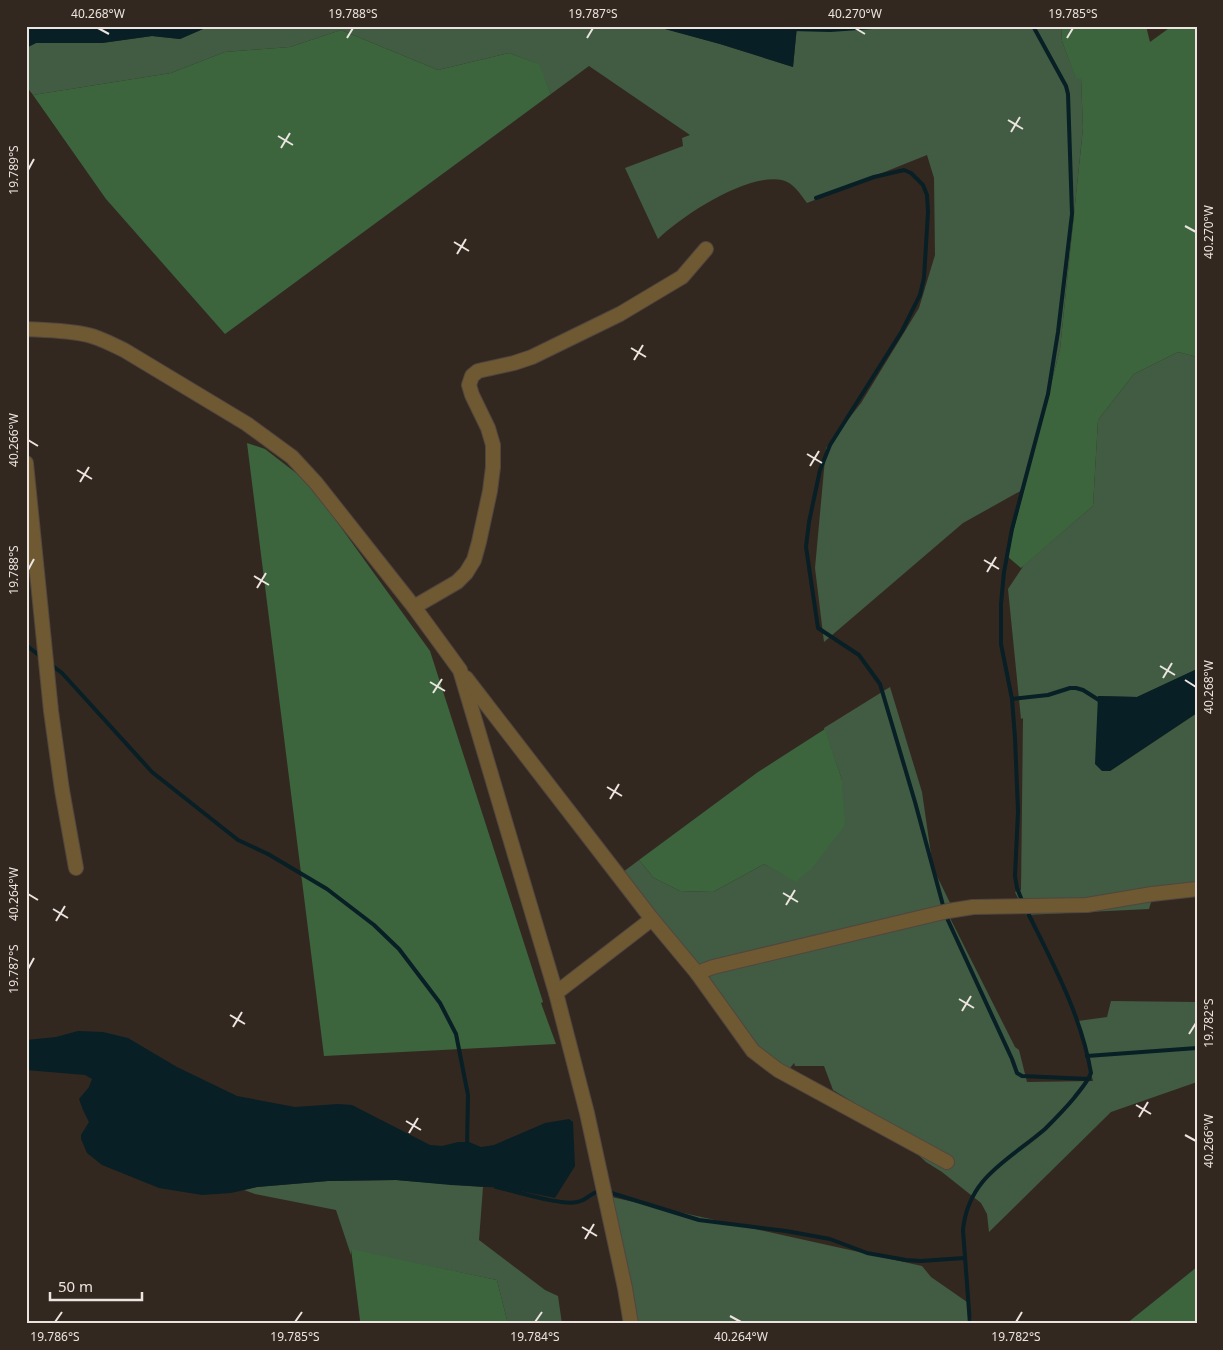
<svg xmlns="http://www.w3.org/2000/svg" width="1223" height="1350" viewBox="0 0 1223 1350" font-family="'Noto Sans',sans-serif">
<style>
.green{fill:#415c42}
.forest{fill:#3c653e}
.water{fill:#081f25}
.lines{fill:none;stroke-linecap:round;stroke-linejoin:round}
.stream{stroke:#081f25;stroke-width:4}
.minor-casing{stroke:#51463f;stroke-width:16}
.minor{stroke:#6e5932;stroke-width:14}
.ticks{fill:none;stroke:#ece4df;stroke-width:2}
.neatline{fill:none;stroke:#ece4df;stroke-width:2}
.ticks-label{font-size:12px;text-anchor:middle;fill:#ece4df}
</style>
<rect width="100%" height="100%" fill="#332820"/>
<g class="green">
<path d="M223,26H654L720,44L793,67L797,26H1061L1062,41L1076,78H1081L1083,128L1060,349L1024,489L963,523L824,642L815,568L826,448L861,403L919,308L935,255L934,178L927,155L807,203C800,194 794,183 782,180C747,173 683,215 658,239L625,168L683,146L682,138L690,135L589,66L551,94L538,64L509,53L438,70L341,30L290,47L225,52L171,73L33,95L26,86V48L36,43H102L152,36L180,39L203,29Z"/>
<polygon points="1178,352 1197,357 1197,669 1137,697 1098,696 1110,771 1197,713 1197,896 1152,899 1149,909 1026,915 1015,892 1021,890 1023,718 1021,719 1008,589 1024,565 1093,506 1098,420 1134,374"/>
<polygon points="890,687 922,792 933,868 954,911 948,914 1015,1047 1019,1050 1027,1082 1093,1081 1078,1021 1107,1017 1111,1001 1197,1002 1197,1082 1111,1112 989,1232 987,1214 981,1203 942,1172 926,1162 899,1137 887,1123 833,1090 824,1066 795,1066 794,1063 781,1080 623,872 639,860 654,878 680,891 713,892 764,864 796,881 810,869 842,780 824,728"/>
<polygon points="396,1180 483,1187 479,1240 545,1290 558,1296 562,1324 508,1324 497,1280 351,1250 351,1255 336,1210 255,1194 244,1190 257,1187 328,1181"/>
<polygon points="607,1196 922,1266 931,1277 967,1302 973,1324 626,1324"/>
</g>
<g class="forest">
<polygon points="1061,26 1146,26 1150,42 1172,26 1197,26 1197,357 1178,352 1134,374 1098,420 1093,506 1021,568 1007,556 1060,349 1083,128 1081,78 1076,79 1062,41"/>
<polygon points="341,30 438,70 509,53 539,64 551,94 225,334 106,199 33,95 171,73 225,52 290,47"/>
<polygon points="247,443 265,449 309,483 430,651 543,1002 541,1003 556,1044 324,1056"/>
<polygon points="825,729 842,780 845,825 810,871 810,870 796,882 764,864 713,892 680,891 654,878 639,860 758,772"/>
<polygon points="351,1249 497,1280 508,1324 359,1324 360,1320"/>
<polygon points="1197,1267 1197,1324 1126,1324"/>
</g>
<g class="water">
<polygon points="26,26 223,26 203,29 180,39 152,36 102,43 36,43 26,48"/>
<polygon points="654,26 797,26 793,67 720,44"/>
<polygon points="1197,669 1197,713 1110,771 1102,771 1095,764 1098,696 1137,697"/>
<polygon points="78,1031 103,1032 128,1038 177,1067 237,1096 295,1107 338,1104 352,1105 430,1145 442,1146 458,1142 469,1142 481,1147 494,1145 545,1123 569,1119 573,1122 575,1166 555,1198 505,1188 451,1185 396,1180 328,1181 257,1187 231,1193 202,1195 159,1188 102,1165 87,1153 81,1139 81,1135 89,1122 83,1110 79,1099 89,1087 92,1079 85,1075 26,1070 26,1040 56,1037"/>
</g>
<g class="lines">
<g class="stream">
<polyline points="792,29 830,30 887,26"/>
<polyline points="816,198 874,177 904,170 911,173 923,185 927,195 928,212 924,278 920,295 902,331 830,445 820,470 809,522 806,547 818,628 859,655 880,684 915,802 944,909"/>
<polyline points="26,645 41,657"/>
<polyline points="50,664 62,673 152,772 238,840 268,854 327,889 374,925 399,949 440,1003 456,1034 468,1095 467,1147"/>
<polyline points="1012,699 1048,695 1070,688 1076,688 1083,690 1102,702"/>
<polyline points="1023,903 1017,888 1015,876 1018,811 1015,738 1012,699 1001,644 1001,604 1004,572 1012,529 1048,394 1058,332 1072,214 1068,94 1066,86 1033,26"/>
<polyline points="946,916 1012,1059 1017,1073 1022,1076 1089,1079"/>
<polyline points="1087,1056 1197,1048"/>
<path d="M496,1187C515,1191 561,1206 577,1202C587,1201 590,1192 601,1191"/>
<polyline points="608,1192 699,1220 786,1231 830,1239 867,1253 906,1260 921,1261 964,1258"/>
<path d="M970,1324L963,1230C968,1177 1009,1160 1045,1129C1055,1119 1065,1109 1074,1098C1080,1090 1087,1083 1091,1073C1081,1014 1052,962 1026,909"/>
</g>
<defs>
<g id="minor">
<path d="M26,329C47,330 68,330 88,335C101,338 113,345 124,350L247,424L292,457L316,483L414,607L460,670L556,993L587,1113L625,1288L631,1324"/>
<polyline points="26,463 51,711 62,790 76,868"/>
<polyline points="414,607 457,582 466,573 474,560 479,542 490,491 493,467 493,445 488,428 472,395 469,385 472,376 478,371 514,363 532,357 620,314 682,277 706,249"/>
<polyline points="466,678 652,919 697,973 713,967 948,911 973,907 1087,905 1152,894 1197,889"/>
<polyline points="697,973 753,1051 778,1070 947,1162"/>
<polyline points="556,993 652,919"/>
</g>
</defs>
<use href="#minor" class="minor-casing"/>
<use href="#minor" class="minor"/>
</g>
<path class="ticks" d="M98,28L109,34M855,28L865,34M347,38L353,28M587,38L593,28M1067,38L1073,28M1008,120L1023,129M1011,132L1020,117M278,136L293,145M281,148L290,133M28,170L34,159M1185,226L1196,232M454,242L469,251M457,254L466,239M631,348L646,357M634,360L643,345M28,440L38,446M807,454L822,463M810,466L819,451M77,470L92,479M80,482L89,467M984,560L999,569M28,570L34,559M987,572L996,557M254,576L269,585M257,588L266,573M1160,666L1175,675M1163,678L1172,663M1185,680L1196,687M430,682L445,691M433,693L442,679M607,787L622,796M610,799L619,784M783,893L798,902M28,894L38,900M786,905L795,890M53,909L68,918M56,921L65,906M28,969L34,958M959,999L974,1008M962,1011L971,996M230,1015L245,1024M233,1027L242,1012M1189,1034L1196,1023M1136,1105L1151,1114M1139,1117L1148,1102M406,1121L421,1130M409,1133L418,1118M1185,1135L1196,1141M582,1227L597,1236M585,1239L594,1224M730,1316L741,1322M55,1322L62,1312M295,1322L302,1312M535,1322L542,1312M1016,1322L1022,1312"/>
<rect width="1223" height="1350" fill="none" stroke="#332820" stroke-width="55"/>
<path d="M50 1292v8h92v-8" fill="none" stroke="#ece4df" stroke-width="2.5"/>
<text x="58" y="1292" font-size="15" fill="#ece4df" stroke="#332820" stroke-width="4" paint-order="stroke">50 m</text>
<rect x="28" y="28" width="1168" height="1294" class="neatline"/>
<g class="ticks-label">
<text x="98" y="18">40.268°W</text>
<text x="353" y="18">19.788°S</text>
<text x="593" y="18">19.787°S</text>
<text x="855" y="18">40.270°W</text>
<text x="1073" y="18">19.785°S</text>
<text transform="translate(14 170) rotate(-90)" y="4">19.789°S</text>
<text transform="translate(1209 232) rotate(-90)" y="4">40.270°W</text>
<text transform="translate(14 440) rotate(-90)" y="4">40.266°W</text>
<text transform="translate(14 570) rotate(-90)" y="4">19.788°S</text>
<text transform="translate(1209 687) rotate(-90)" y="4">40.268°W</text>
<text transform="translate(14 894) rotate(-90)" y="4">40.264°W</text>
<text transform="translate(14 969) rotate(-90)" y="4">19.787°S</text>
<text transform="translate(1209 1023) rotate(-90)" y="4">19.782°S</text>
<text transform="translate(1209 1141) rotate(-90)" y="4">40.266°W</text>
<text x="55" y="1341">19.786°S</text>
<text x="295" y="1341">19.785°S</text>
<text x="535" y="1341">19.784°S</text>
<text x="741" y="1341">40.264°W</text>
<text x="1016" y="1341">19.782°S</text>
</g>
</svg>
